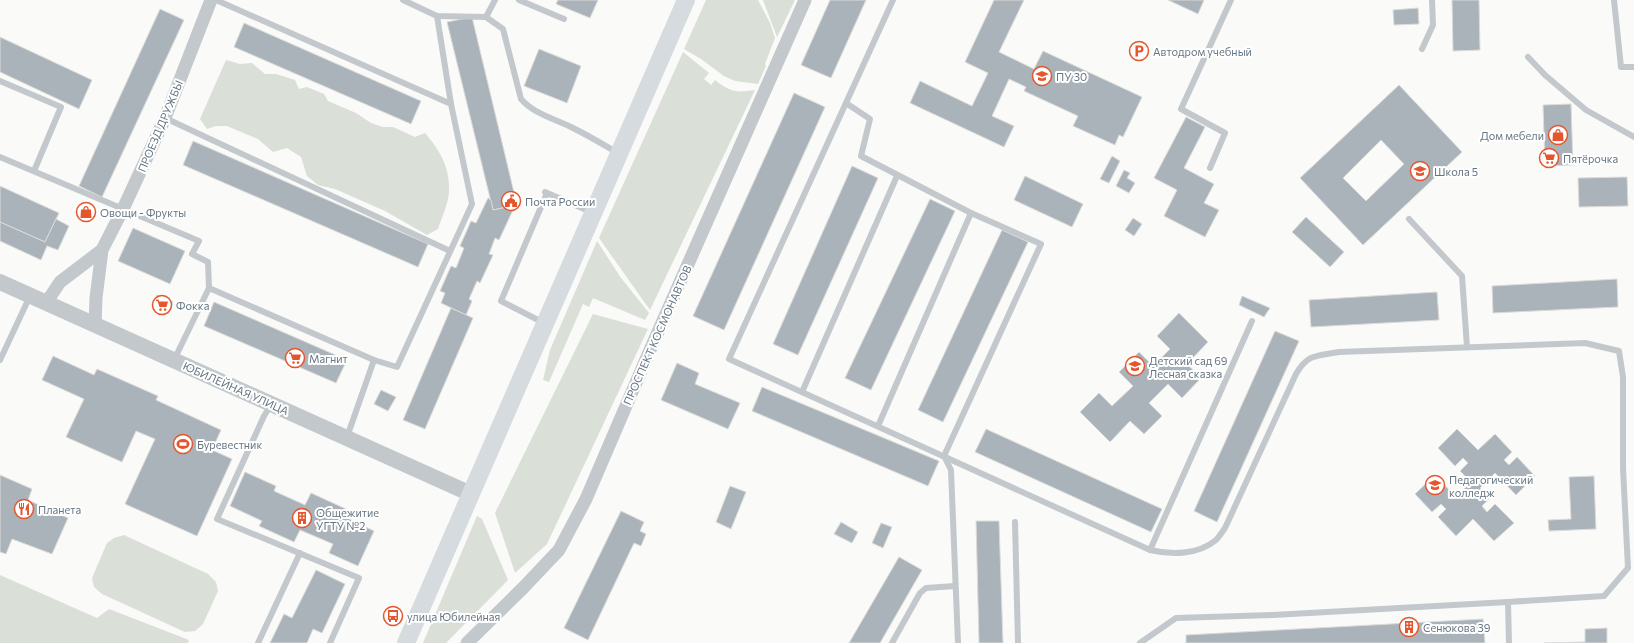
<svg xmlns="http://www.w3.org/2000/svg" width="1634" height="643" viewBox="0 0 1634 643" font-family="Commissioner,sans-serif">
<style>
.green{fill:#dadfd7}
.building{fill:#aab3b9;stroke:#dcdcda;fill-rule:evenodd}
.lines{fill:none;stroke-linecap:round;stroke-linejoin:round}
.service{stroke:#c3c8cc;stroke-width:6}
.minor{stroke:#c3c8cc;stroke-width:13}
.tertiary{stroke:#c3c8cc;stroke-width:16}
.secondary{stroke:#d6dbdf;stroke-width:18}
.labels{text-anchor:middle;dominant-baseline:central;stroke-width:4;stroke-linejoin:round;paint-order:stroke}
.poi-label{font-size:11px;fill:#657683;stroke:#fff;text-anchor:start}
.street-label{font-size:11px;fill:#657683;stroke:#fff}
</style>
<rect width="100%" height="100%" fill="#fafaf8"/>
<g class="green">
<polygon points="706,0 758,0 770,23 775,38 765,64 766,66 758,84 735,81 724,76 701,59 684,49"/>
<polygon points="763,0 795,0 777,37"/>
<path d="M683,52L709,73L704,79L711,85L715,80C730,92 736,93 755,90L650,310L599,238Z"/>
<path d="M226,60L240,64L252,63L265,74H276L295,80L299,89L307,87L324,94L328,101L356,113L371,123L383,127H393L415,137L425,133C439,149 450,167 449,190C449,202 442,217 438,229L427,235L385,211L335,189L318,185L307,176L301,157L287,148L273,152L258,139L227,126H216L207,129L200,119Z"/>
<polygon points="597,241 621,278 649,313 645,320 593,298 589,307 583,304 549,382 543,380 550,350"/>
<polygon points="593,314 648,329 547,544 515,573 495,513"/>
<polygon points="477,516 482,519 508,580 446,643 423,643"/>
<polygon points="124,535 208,574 216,582 218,591 203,624 195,631 185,632 102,594 94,587 92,578 107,543 114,538"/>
<polygon points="0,575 97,618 109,609 189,640 188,643 0,643"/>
</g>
<g class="building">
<polygon points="558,0 598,0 590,18 556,4"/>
<polygon points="830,0 866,0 831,78 801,65"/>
<polygon points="994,0 1024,0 999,52 1034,69 1043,51 1142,97 1123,137 1119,135 1115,145 1073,126 1078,116 1024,91 1026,87 1009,79 992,116 1014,126 1004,147 910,103 920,81 972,106 988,73 965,62"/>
<polygon points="1168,0 1204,0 1198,14"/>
<polygon points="1452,0 1479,0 1480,50 1453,51"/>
<polygon points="1418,8 1419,24 1394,25 1393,10"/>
<polygon points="160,9 184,20 102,197 79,186"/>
<polygon points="472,17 517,205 493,210 447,22"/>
<polygon points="244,23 421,101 411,124 234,47"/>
<polygon points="0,37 92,80 79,109 0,72"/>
<polygon points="539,49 581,66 567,103 524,86"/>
<path d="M1399,85L1462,152L1363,245L1300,178ZM1381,140L1404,164L1366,201L1343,178Z"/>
<polygon points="794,93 825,107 724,330 693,316"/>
<polygon points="1571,104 1573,165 1545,166 1543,105"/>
<polygon points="1186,117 1205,127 1184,168 1214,184 1204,203 1219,210 1205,237 1164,216 1177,190 1154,178"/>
<polygon points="193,141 428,244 418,267 183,165"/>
<polygon points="1112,156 1120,161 1109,183 1100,179"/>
<polygon points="852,166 878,178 798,355 773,344"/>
<polygon points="1124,170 1130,173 1127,178 1135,183 1129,193 1116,186"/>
<polygon points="1025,176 1083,204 1072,227 1014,200"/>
<polygon points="1627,177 1628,206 1579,207 1578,178"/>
<polygon points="0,186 59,213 45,242 0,222"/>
<polygon points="488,198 491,200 493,210 507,207 513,210 499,240 495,238 489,254 493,255 480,283 477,281 469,299 472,301 466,315 441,303 445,293 440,291 451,266 456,268 464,248 460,246 471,221 476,223"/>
<polygon points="930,199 955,211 871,390 845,378"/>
<polygon points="84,206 92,209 89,218 81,215"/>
<polygon points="1306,217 1344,252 1330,267 1292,232"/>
<polygon points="1133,218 1142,224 1134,236 1125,230"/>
<polygon points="56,219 69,226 58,250 47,246 41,260 0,241 0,222 45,242"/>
<polygon points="133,228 185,251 170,284 118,261"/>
<polygon points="1002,230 1028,242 943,422 918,410"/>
<polygon points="1617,279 1618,307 1493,313 1492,286"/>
<polygon points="1437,292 1439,320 1311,327 1309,300"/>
<polygon points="157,295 173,302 168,314 152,307"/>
<polygon points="1242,296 1270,308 1264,317 1239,305"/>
<polygon points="214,302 347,360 336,383 204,326"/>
<polygon points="451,308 473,318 425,429 403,420"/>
<polygon points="1179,313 1208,342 1187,364 1201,378 1182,398 1168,384 1149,403 1162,416 1144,434 1130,421 1110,442 1080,412 1099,393 1112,406 1133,386 1119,372 1139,352 1153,366 1170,349 1157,336"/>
<polygon points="1275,331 1299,341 1217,522 1194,511"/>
<polygon points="53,356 94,375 97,369 158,396 156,400 221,430 212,450 232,459 197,536 125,504 155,439 136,431 122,462 66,437 84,399 42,380"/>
<polygon points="677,363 699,373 695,384 740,403 728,429 661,400"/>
<polygon points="762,387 939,461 928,486 752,411"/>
<polygon points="381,390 396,397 388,411 374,404"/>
<polygon points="986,429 1162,509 1151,532 975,452"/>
<polygon points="1457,429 1478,450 1495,434 1512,452 1504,460 1509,465 1517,457 1535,476 1516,495 1495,473 1480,488 1490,498 1482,506 1487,512 1495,504 1514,523 1494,541 1473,519 1456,536 1438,517 1446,509 1441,504 1432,512 1415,494 1435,475 1456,497 1471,482 1460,471 1468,463 1463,458 1455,466 1438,448"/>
<polygon points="245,472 276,486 274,491 305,505 311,493 346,509 343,516 374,531 358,566 329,553 333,544 300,530 294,542 259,526 262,521 230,506"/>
<polygon points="0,475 32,489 28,500 68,518 52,554 12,539 6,554 0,552"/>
<polygon points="1594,476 1596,529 1549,531 1548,520 1571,519 1569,477"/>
<polygon points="730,486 746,492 731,529 716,522"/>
<polygon points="621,511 644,522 640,531 646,534 641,546 634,543 588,640 564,628"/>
<polygon points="976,521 999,521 1003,643 979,643"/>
<polygon points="841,522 858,532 852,543 834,534"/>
<polygon points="881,523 892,527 883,548 872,543"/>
<polygon points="899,557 922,570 880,643 849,643"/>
<polygon points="316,570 345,584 322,633 313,629 307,643 270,643 284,614 292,618"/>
<polygon points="1483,619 1485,643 1186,643 1186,635"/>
<polygon points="1607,628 1607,643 1544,643 1585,642 1585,629"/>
</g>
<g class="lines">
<g class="service">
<polyline points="216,0 451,104"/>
<polyline points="403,0 437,16 486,17 495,0"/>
<polyline points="519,0 564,19"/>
<path d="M893,0L729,359L1150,550C1171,555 1198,555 1216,540C1219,537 1222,532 1225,528L1296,374C1308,353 1318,356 1339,352L1585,343L1619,351L1623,377V468L1628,568L1604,596L1508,602"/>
<polyline points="1614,0 1621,67 1634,67"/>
<path d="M486,17L503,29L521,99C535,115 556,119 575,129C589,136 604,145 618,153"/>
<polyline points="1422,49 1433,25 1432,0"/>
<polyline points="1528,57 1545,75 1586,110 1634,137"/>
<polyline points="0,81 61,107 34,171"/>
<polyline points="846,103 870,119 861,156 971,213 1041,244 944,456 951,470 958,643"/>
<polyline points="165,118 450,251"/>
<polyline points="0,157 199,241 192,254 208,262 209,288 174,360"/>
<polyline points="1210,168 1225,133 1181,109 1231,0"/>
<polyline points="545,192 591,212"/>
<polyline points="1409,219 1462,276 1467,347"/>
<polyline points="209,288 374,360 397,367 472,204 451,104 437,16"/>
<polyline points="544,323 501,301 547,193"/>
<polyline points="0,360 30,296"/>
<polyline points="802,392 897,176"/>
<polyline points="271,405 264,416 217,519 359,578 330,643"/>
<polyline points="878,426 971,213"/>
<polyline points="347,437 374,360"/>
<polyline points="1015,522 1018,643"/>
<polyline points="1150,550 1252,321"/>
<polyline points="258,643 300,553"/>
<polyline points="892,643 920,593 926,588 955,586"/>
<polyline points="1140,643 1176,618 1273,615 1508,602 1509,643"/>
</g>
<g class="minor">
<polyline points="46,303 60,282 102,250"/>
<polyline points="95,325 96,298 102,250 123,209 165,118 211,0"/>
<polyline points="467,643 523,588 559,550 586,499 650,350 805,0"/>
</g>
<polyline class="tertiary" points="0,282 471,494"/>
<polyline class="secondary" points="406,643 686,0"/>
</g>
<defs>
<symbol id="parking-ring" viewBox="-11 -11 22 22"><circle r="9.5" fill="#fff" stroke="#e4572e" stroke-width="1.5"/><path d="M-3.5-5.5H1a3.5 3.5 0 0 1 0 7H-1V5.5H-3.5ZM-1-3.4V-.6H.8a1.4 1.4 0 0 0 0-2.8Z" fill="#e4572e"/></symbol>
<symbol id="university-ring" viewBox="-11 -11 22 22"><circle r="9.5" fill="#fff" stroke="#e4572e" stroke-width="1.5"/><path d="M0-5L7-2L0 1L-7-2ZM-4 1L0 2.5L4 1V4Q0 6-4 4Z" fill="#e4572e"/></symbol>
<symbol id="shop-ring" viewBox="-11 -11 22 22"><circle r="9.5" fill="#fff" stroke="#e4572e" stroke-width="1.5"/><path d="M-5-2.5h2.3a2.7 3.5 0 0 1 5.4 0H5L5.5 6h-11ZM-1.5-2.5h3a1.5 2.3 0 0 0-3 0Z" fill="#e4572e"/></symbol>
<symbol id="supermarket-ring" viewBox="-11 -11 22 22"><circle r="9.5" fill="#fff" stroke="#e4572e" stroke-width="1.5"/><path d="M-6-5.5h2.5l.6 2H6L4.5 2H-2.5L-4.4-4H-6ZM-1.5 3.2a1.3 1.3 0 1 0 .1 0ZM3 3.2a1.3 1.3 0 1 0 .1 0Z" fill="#e4572e"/></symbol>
<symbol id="school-ring" viewBox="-11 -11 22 22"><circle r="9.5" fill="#fff" stroke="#e4572e" stroke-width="1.5"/><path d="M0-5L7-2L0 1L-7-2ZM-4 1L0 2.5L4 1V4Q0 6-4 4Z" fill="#e4572e"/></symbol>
<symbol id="civic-ring" viewBox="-11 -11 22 22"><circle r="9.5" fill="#fff" stroke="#e4572e" stroke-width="1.5"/><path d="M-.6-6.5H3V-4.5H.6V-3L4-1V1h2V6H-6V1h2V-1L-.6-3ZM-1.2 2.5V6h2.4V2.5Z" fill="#e4572e"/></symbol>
<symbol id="stadium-ring" viewBox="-11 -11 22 22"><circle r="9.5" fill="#fff" stroke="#e4572e" stroke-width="1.5"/><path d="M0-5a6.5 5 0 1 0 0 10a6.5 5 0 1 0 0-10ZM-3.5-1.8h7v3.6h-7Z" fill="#e4572e"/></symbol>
<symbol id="restaurant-ring" viewBox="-11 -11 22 22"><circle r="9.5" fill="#fff" stroke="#e4572e" stroke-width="1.5"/><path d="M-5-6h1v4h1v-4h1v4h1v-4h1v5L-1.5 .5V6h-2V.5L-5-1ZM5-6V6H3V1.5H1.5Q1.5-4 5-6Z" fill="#e4572e"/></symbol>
<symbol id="building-ring" viewBox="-11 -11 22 22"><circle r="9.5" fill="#fff" stroke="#e4572e" stroke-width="1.5"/><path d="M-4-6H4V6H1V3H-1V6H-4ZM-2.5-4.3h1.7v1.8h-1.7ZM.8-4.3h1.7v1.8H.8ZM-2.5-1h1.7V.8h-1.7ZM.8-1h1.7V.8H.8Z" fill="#e4572e"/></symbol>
<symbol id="bus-ring" viewBox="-11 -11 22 22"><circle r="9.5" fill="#fff" stroke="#e4572e" stroke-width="1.5"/><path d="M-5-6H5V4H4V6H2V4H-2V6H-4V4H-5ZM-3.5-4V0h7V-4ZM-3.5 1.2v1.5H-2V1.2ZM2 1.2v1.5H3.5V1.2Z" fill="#e4572e"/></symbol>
</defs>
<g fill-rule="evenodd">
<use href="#parking-ring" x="1128" y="40" width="22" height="22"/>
<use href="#university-ring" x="1031" y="65" width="22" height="22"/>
<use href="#shop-ring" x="1547" y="124" width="22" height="22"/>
<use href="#supermarket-ring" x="1538" y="147" width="22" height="22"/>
<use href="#school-ring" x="1409" y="160" width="22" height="22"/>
<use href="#civic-ring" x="500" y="190" width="22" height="22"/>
<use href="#shop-ring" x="75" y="201" width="22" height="22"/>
<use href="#supermarket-ring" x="151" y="294" width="22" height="22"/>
<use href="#supermarket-ring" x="284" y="347" width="22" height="22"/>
<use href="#school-ring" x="1124" y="355" width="22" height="22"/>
<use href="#stadium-ring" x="172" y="433" width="22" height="22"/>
<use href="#university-ring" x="1424" y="474" width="22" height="22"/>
<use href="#restaurant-ring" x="13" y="498" width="22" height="22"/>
<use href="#building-ring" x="291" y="507" width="22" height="22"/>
<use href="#bus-ring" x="382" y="605" width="22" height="22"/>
<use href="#building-ring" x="1398" y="616" width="22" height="22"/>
</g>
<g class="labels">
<g class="poi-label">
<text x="1153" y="51">Автодром учебный</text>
<text x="1056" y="76">ПУ 30</text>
<text x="1544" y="135" text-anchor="end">Дом мебели</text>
<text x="1563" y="158">Пятёрочка</text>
<text x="1434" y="171">Школа 5</text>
<text x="525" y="201">Почта России</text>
<text x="100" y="212">Овощи - Фрукты</text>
<text x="176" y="305">Фокка</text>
<text x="309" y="358">Магнит</text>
<text x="1149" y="360">Детский сад 69<tspan x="1149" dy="13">Лесная сказка</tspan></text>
<text x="197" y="444">Буревестник</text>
<text x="1449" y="479">Педагогический<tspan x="1449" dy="13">колледж</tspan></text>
<text x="38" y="509">Планета</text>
<text x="316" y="512">Общежитие<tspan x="316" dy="13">УГТУ №2</tspan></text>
<text x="407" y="616">улица Юбилейная</text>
<text x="1423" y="627">Сенюкова 39</text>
</g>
<g class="street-label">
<text transform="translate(160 126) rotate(-67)">ПРОЕЗД ДРУЖБЫ</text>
<text transform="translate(657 335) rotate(-66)">ПРОСПЕКТ КОСМОНАВТОВ</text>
<text transform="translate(236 388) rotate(24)">ЮБИЛЕЙНАЯ УЛИЦА</text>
</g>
</g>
</svg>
